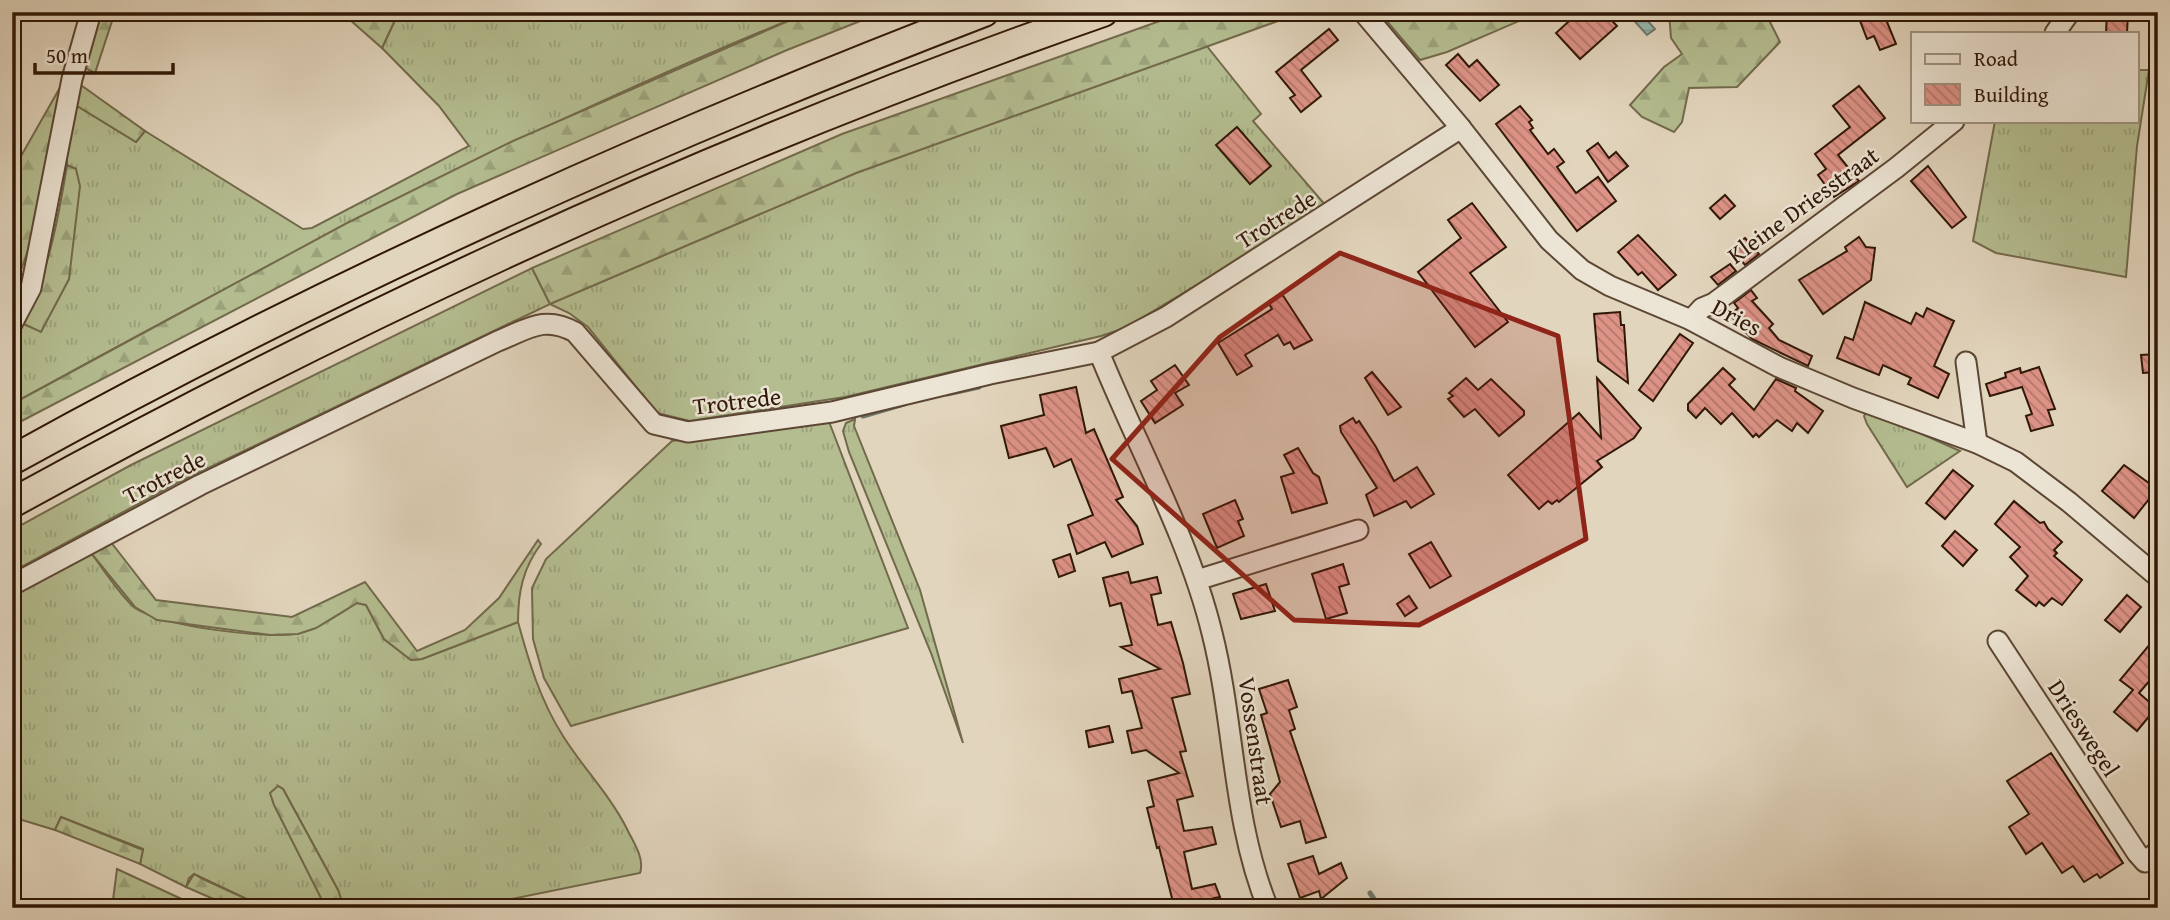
<svg xmlns="http://www.w3.org/2000/svg" width="2170" height="920" viewBox="0 0 2170 920" font-family="'Gentium Book Plus',serif">
<style>
.grass{fill:url(#grass-tufts);stroke:#726a4c;stroke-width:2}
.forest{fill:url(#forest-firs);stroke:#726a4c;stroke-width:2}
.water{fill:url(#water-rules);stroke:#6d786d;stroke-width:2}
.lines{fill:none;stroke-linecap:round;stroke-linejoin:round}
.stream{stroke:#6d786d;stroke-width:5}
.building{fill:url(#building-back-hatch);stroke:#301707;stroke-width:2}
.minor-casing{stroke:#5c4634;stroke-width:23}
.highway-casing{stroke:#301707;stroke-width:32}
.minor{stroke:#ece4d4;stroke-width:19}
.highway{stroke:#e2d5bd;stroke-width:28}
.marked{fill:#8f2418;fill-opacity:0.2;stroke:#8f2418;stroke-width:5;stroke-linejoin:round}
.labels{text-anchor:middle;dominant-baseline:central;stroke-width:5;stroke-linejoin:round;paint-order:stroke}
.street-label{font-size:24px;fill:#301707;stroke:#ece4d4}
</style>
<defs>
<pattern id="grass-tufts" width="24" height="20" patternUnits="userSpaceOnUse" patternTransform="scale(1.75)"><rect width="24" height="20" fill="#b4bd90"/><path d="M3 7l-1-3M5 7V3M7 7l1-3M15 17l-1-3M17 17v-4M19 17l1-3" fill="none" stroke="#9ba27b"/></pattern>
<pattern id="forest-firs" width="22" height="20" patternUnits="userSpaceOnUse" patternTransform="scale(1.75)"><rect width="22" height="20" fill="#b4bd90"/><path d="M5 1l3.5 6h-7zM16 11l3.5 6h-7z" fill="#9ba27b"/></pattern>
<pattern id="water-rules" width="6" height="5" patternUnits="userSpaceOnUse" patternTransform="scale(1.75)"><rect width="6" height="5" fill="#95b9b1"/><path d="M0 2.5h6" fill="none" stroke="#819e97"/></pattern>
<pattern id="building-back-hatch" width="6" height="6" patternUnits="userSpaceOnUse" patternTransform="scale(1.75)"><rect width="6" height="6" fill="#de9387"/><path d="M-1 5l2 2M0 0l6 6M5-1l2 2" fill="none" stroke="#b4776c"/></pattern>
</defs>
<rect width="100%" height="100%" fill="#e2d5bd"/>
<filter id="stains"><feTurbulence type="fractalNoise" baseFrequency=".00286" numOctaves="4"/><feColorMatrix values="0 0 0 0 .2 0 0 0 0 .09 0 0 0 0 .02 0 0 0 .5 -.17"/></filter>
<radialGradient id="worn" r=".72"><stop offset=".6" stop-color="#630" stop-opacity="0"/><stop offset="1" stop-color="#630" stop-opacity=".3"/></radialGradient>
<g class="grass">
<path d="M408,12H809C534,123 272,261 12,404V347L23,324L41,331L69,279L76,169L67,165L66,133L74,104L136,142L145,131L303,229L312,228L469,146L439,106L382,48L395,20Z"/>
<polygon points="1206,45 1261,114 1253,121 1327,207 1125,328 1101,336 845,397 690,421 657,413 588,327 569,313 550,304 175,484 12,572 12,530 131,465 532,268 550,304 856,173"/>
<polygon points="2137,70 2149,70 2137,146 2126,277 1996,253 1973,241 1995,121 2137,121"/>
<polygon points="1867,412 1877,414 1960,451 1907,487 1867,424 1864,416"/>
<polygon points="828,419 908,628 571,726 544,678 533,639 532,588 546,559 672,441"/>
<polygon points="855,419 854,426 920,590 963,743 931,653 849,452 843,431 846,423"/>
<path d="M91,553C102,567 121,597 135,608C161,626 268,640 300,633C320,628 339,614 357,603L366,605L384,639L411,660L422,659L518,622C529,662 540,700 563,736C583,768 610,795 627,829C633,842 645,858 640,873L467,908H344L338,890L283,789L278,786L305,863L326,908H266L194,874L189,878L186,887L140,864L143,849L61,817L55,830L12,817V597Z"/>
</g>
<g class="forest">
<polygon points="97,12 115,12 95,73 81,66"/>
<polygon points="341,12 408,12 395,20 382,48"/>
<polygon points="809,12 883,12 787,50 457,194 12,426 12,404 347,223 513,141"/>
<polygon points="1185,12 1303,12 856,173 550,304 532,268 842,134"/>
<polygon points="1379,12 1540,12 1447,52 1420,60"/>
<polygon points="1669,12 1765,12 1780,42 1737,87 1689,88 1682,122 1674,132 1642,117 1630,105 1664,67 1682,54 1671,38"/>
<polygon points="78,83 145,131 136,142 74,104"/>
<polygon points="62,84 29,248 12,294 12,172"/>
<path d="M67,165L76,169L80,186L69,279L41,332L24,324C48,272 58,221 67,165Z"/>
<path d="M538,540L541,544C523,568 518,592 518,622L422,659L411,660L384,639L366,605L357,603L316,628L298,634L270,635L157,620L135,607L91,553L110,541L156,600L292,617L365,582L417,651L465,630L499,598Z"/>
<polygon points="278,786 283,789 338,890 344,908 326,908 274,805 270,793"/>
<polygon points="61,817 143,850 140,864 55,830"/>
<polygon points="117,869 201,908 112,908"/>
<polygon points="194,874 203,879 266,908 234,908 186,887"/>
</g>
<polygon class="water" points="1632,12 1640,12 1655,29 1647,35 1629,15"/>
<g class="lines">
<g class="stream">
<polyline points="947,394 979,387"/>
<polyline points="863,416 904,404"/>
<polyline points="1370,893 1380,908"/>
</g>
</g>
<g class="building">
<polygon points="1579,12 1604,12 1617,26 1580,59 1556,33"/>
<polygon points="1874,12 1883,12 1896,44 1880,50 1874,36 1867,39 1859,18"/>
<polygon points="2107,12 2128,12 2127,33 2106,33"/>
<polygon points="1329,29 1338,40 1301,70 1321,96 1301,112 1290,98 1295,95 1276,72"/>
<polygon points="1458,54 1469,67 1477,60 1499,85 1480,101 1446,65"/>
<polygon points="1859,86 1885,118 1838,155 1859,181 1834,197 1818,175 1826,169 1815,154 1850,127 1833,106"/>
<polygon points="1520,106 1532,120 1529,122 1533,128 1530,130 1548,154 1554,149 1564,162 1557,167 1576,193 1598,177 1616,201 1577,231 1496,124"/>
<polygon points="1237,127 1271,166 1250,184 1216,145"/>
<polygon points="1598,143 1609,158 1616,152 1628,166 1608,182 1587,151"/>
<polygon points="1928,166 1966,217 1952,228 1911,181"/>
<polygon points="1725,195 1735,206 1720,219 1710,208"/>
<polygon points="1472,203 1506,247 1470,273 1508,322 1475,347 1418,272 1461,238 1448,220"/>
<polygon points="1638,235 1676,275 1658,290 1642,272 1638,275 1618,252"/>
<polygon points="1859,237 1866,247 1875,248 1871,280 1823,314 1799,280 1847,251 1845,247"/>
<polygon points="1745,238 1759,254 1745,265 1731,249"/>
<polygon points="1730,264 1736,271 1718,285 1711,277"/>
<polygon points="1751,290 1757,298 1752,301 1773,324 1769,328 1779,340 1812,356 1808,366 1752,339 1730,315 1738,308 1734,303"/>
<polygon points="1282,294 1312,340 1294,349 1290,342 1284,345 1278,335 1245,355 1252,366 1237,375 1218,343 1272,309 1268,302"/>
<polygon points="1865,302 1911,324 1916,313 1923,317 1927,308 1954,321 1934,366 1949,374 1938,398 1908,384 1911,378 1883,365 1879,375 1837,358 1845,337 1853,340"/>
<polygon points="1620,312 1621,325 1624,325 1628,383 1598,361 1594,314"/>
<polygon points="1680,334 1693,343 1653,401 1639,390"/>
<polygon points="2158,354 2158,372 2143,373 2141,355"/>
<polygon points="1175,365 1189,385 1175,393 1183,405 1155,423 1141,401 1157,390 1151,381"/>
<polygon points="2039,367 2055,409 2048,410 2053,425 2031,431 2026,416 2032,414 2022,387 1990,396 1986,384 2006,377 2005,373 2020,368 2021,373"/>
<polygon points="1723,368 1735,379 1729,385 1754,410 1776,379 1796,388 1795,391 1823,411 1808,433 1797,423 1792,431 1777,420 1759,437 1756,434 1753,437 1732,413 1721,424 1705,408 1696,418 1688,410 1688,404"/>
<polygon points="1372,372 1401,407 1388,415 1365,378"/>
<polygon points="1466,378 1478,390 1491,379 1524,411 1524,415 1499,436 1475,409 1464,417 1448,399 1453,396 1449,393"/>
<polygon points="1597,378 1641,428 1634,438 1597,461 1602,467 1559,502 1557,500 1552,504 1548,501 1539,509 1508,475 1579,413 1601,438"/>
<polygon points="1076,387 1086,433 1094,429 1123,497 1116,500 1137,526 1143,544 1112,557 1105,542 1077,554 1068,525 1093,515 1071,459 1054,467 1046,448 1009,458 1001,426 1044,415 1040,395"/>
<polygon points="1353,418 1356,423 1359,421 1376,447 1394,481 1417,467 1434,494 1411,508 1406,501 1374,516 1366,495 1377,488 1341,432 1340,426"/>
<polygon points="1298,448 1313,473 1319,477 1327,503 1292,513 1281,477 1294,473 1284,455"/>
<polygon points="2124,465 2157,489 2134,518 2102,491"/>
<polygon points="1953,470 1973,486 1945,519 1926,503"/>
<polygon points="1235,500 1243,519 1238,521 1244,536 1217,548 1203,514"/>
<polygon points="2014,501 2040,523 2044,522 2048,529 2062,542 2054,550 2057,553 2054,556 2082,580 2062,605 2052,598 2044,606 2039,602 2036,606 2016,590 2028,576 2010,557 2020,547 1995,524"/>
<polygon points="1955,531 1977,550 1963,566 1942,546"/>
<polygon points="1431,542 1451,576 1430,588 1409,554"/>
<polygon points="1070,554 1075,571 1059,577 1053,560"/>
<polygon points="1343,564 1349,584 1339,587 1347,613 1326,619 1312,574"/>
<polygon points="1128,572 1131,583 1157,577 1161,593 1151,595 1158,625 1171,622 1183,663 1190,694 1172,698 1186,751 1180,752 1193,796 1177,800 1184,831 1212,827 1216,844 1184,852 1192,889 1215,884 1220,897 1214,898 1217,908 1185,908 1184,904 1174,906 1159,847 1157,848 1147,808 1154,806 1148,781 1179,773 1146,750 1132,753 1127,731 1142,728 1132,691 1122,693 1119,679 1160,669 1121,647 1132,645 1121,603 1110,606 1103,578"/>
<polygon points="1266,584 1275,611 1241,619 1233,594"/>
<polygon points="2127,595 2141,607 2120,632 2105,620"/>
<polygon points="1409,596 1417,608 1405,616 1397,604"/>
<polygon points="2150,644 2158,650 2158,671 2139,693 2156,708 2137,731 2114,712 2133,690 2120,680"/>
<polygon points="1288,680 1297,707 1289,710 1295,729 1290,731 1326,837 1306,843 1300,821 1281,827 1270,794 1280,782 1261,715 1267,713 1259,689"/>
<polygon points="1109,726 1113,742 1089,747 1086,731"/>
<polygon points="2051,753 2123,863 2100,878 2097,874 2084,882 2073,866 2062,873 2042,843 2026,854 2009,827 2029,814 2007,781"/>
<polygon points="1313,856 1319,874 1341,863 1347,878 1321,899 1319,891 1300,898 1288,864"/>
</g>
<g class="lines">
<defs>
<g id="minor">
<polyline points="1363,12 1461,128 1549,240 1582,270 1610,286 1691,320 1779,367 1853,398 1977,443 2016,462 2069,502 2158,577"/>
<polyline points="2055,33 2070,12"/>
<polyline points="1691,320 1702,308 1714,303 1896,168 1954,121"/>
<polyline points="12,324 31,288 72,79 91,12"/>
<path d="M1099,352C1136,444 1189,538 1212,633C1235,724 1232,820 1268,908"/>
<polyline points="1966,362 1977,443"/>
<polyline points="1197,580 1358,530"/>
<path d="M12,585L200,485L498,341C528,329 544,315 575,332L654,424L688,432L832,412L990,374L1099,352L1166,317L1461,128"/>
<polyline points="1998,641 2137,853 2145,862 2158,851"/>
</g>
<g id="highway">
<path d="M12,460C325,287 650,140 984,12"/>
<path d="M12,503C361,311 726,143 1103,12"/>
</g>
</defs>
<use href="#minor" class="minor-casing"/>
<use href="#highway" class="highway-casing"/>
<use href="#minor" class="minor"/>
<use href="#highway" class="highway"/>
</g>
<path class="marked" d="M1340,253L1558,336L1586,539L1419,625L1294,620L1112,459L1220,337Z"/>
<g class="labels">
<g class="street-label">
<text transform="translate(1803 205) rotate(-36)">Kleine Driesstraat</text>
<text transform="translate(1276 219) rotate(-32)">Trotrede</text>
<text transform="translate(1737 317) rotate(28)">Dries</text>
<text transform="translate(737 401) rotate(-7)">Trotrede</text>
<text transform="translate(164 477) rotate(-27)">Trotrede</text>
<text transform="translate(2084 728) rotate(57)">Drieswegel</text>
<text transform="translate(1256 741) rotate(82)">Vossenstraat</text>
</g>
</g>
<rect width="2170" height="920" fill="none" stroke="#e2d5bd" stroke-width="42"/>
<rect x="14" y="14" width="2142" height="892" fill="none" stroke="#301707" stroke-width="3.5"/>
<rect x="21" y="21" width="2128" height="878" fill="none" stroke="#301707" stroke-width="2"/>
<rect x="1911" y="32" width="228" height="91" fill="#ece4d4" stroke="#a19282" stroke-width="2"/>
<rect x="1925" y="54" width="35" height="10" fill="#ece4d4" stroke="#a19282" stroke-width="2"/>
<text x="1974" y="66" font-size="21" fill="#301707">Road</text>
<rect x="1925" y="84" width="35" height="21" fill="url(#building-back-hatch)" stroke="#a19282" stroke-width="2"/>
<text x="1974" y="102" font-size="21" fill="#301707">Building</text>
<path d="M35 63v10h138v-10" fill="none" stroke="#301707" stroke-width="3.5"/>
<text x="46" y="63" font-size="21" fill="#301707" stroke="#ece4d4" stroke-width="5" paint-order="stroke">50 m</text>
<rect width="100%" height="100%" filter="url(#stains)"/>
<rect width="100%" height="100%" fill="url(#worn)"/>
</svg>
